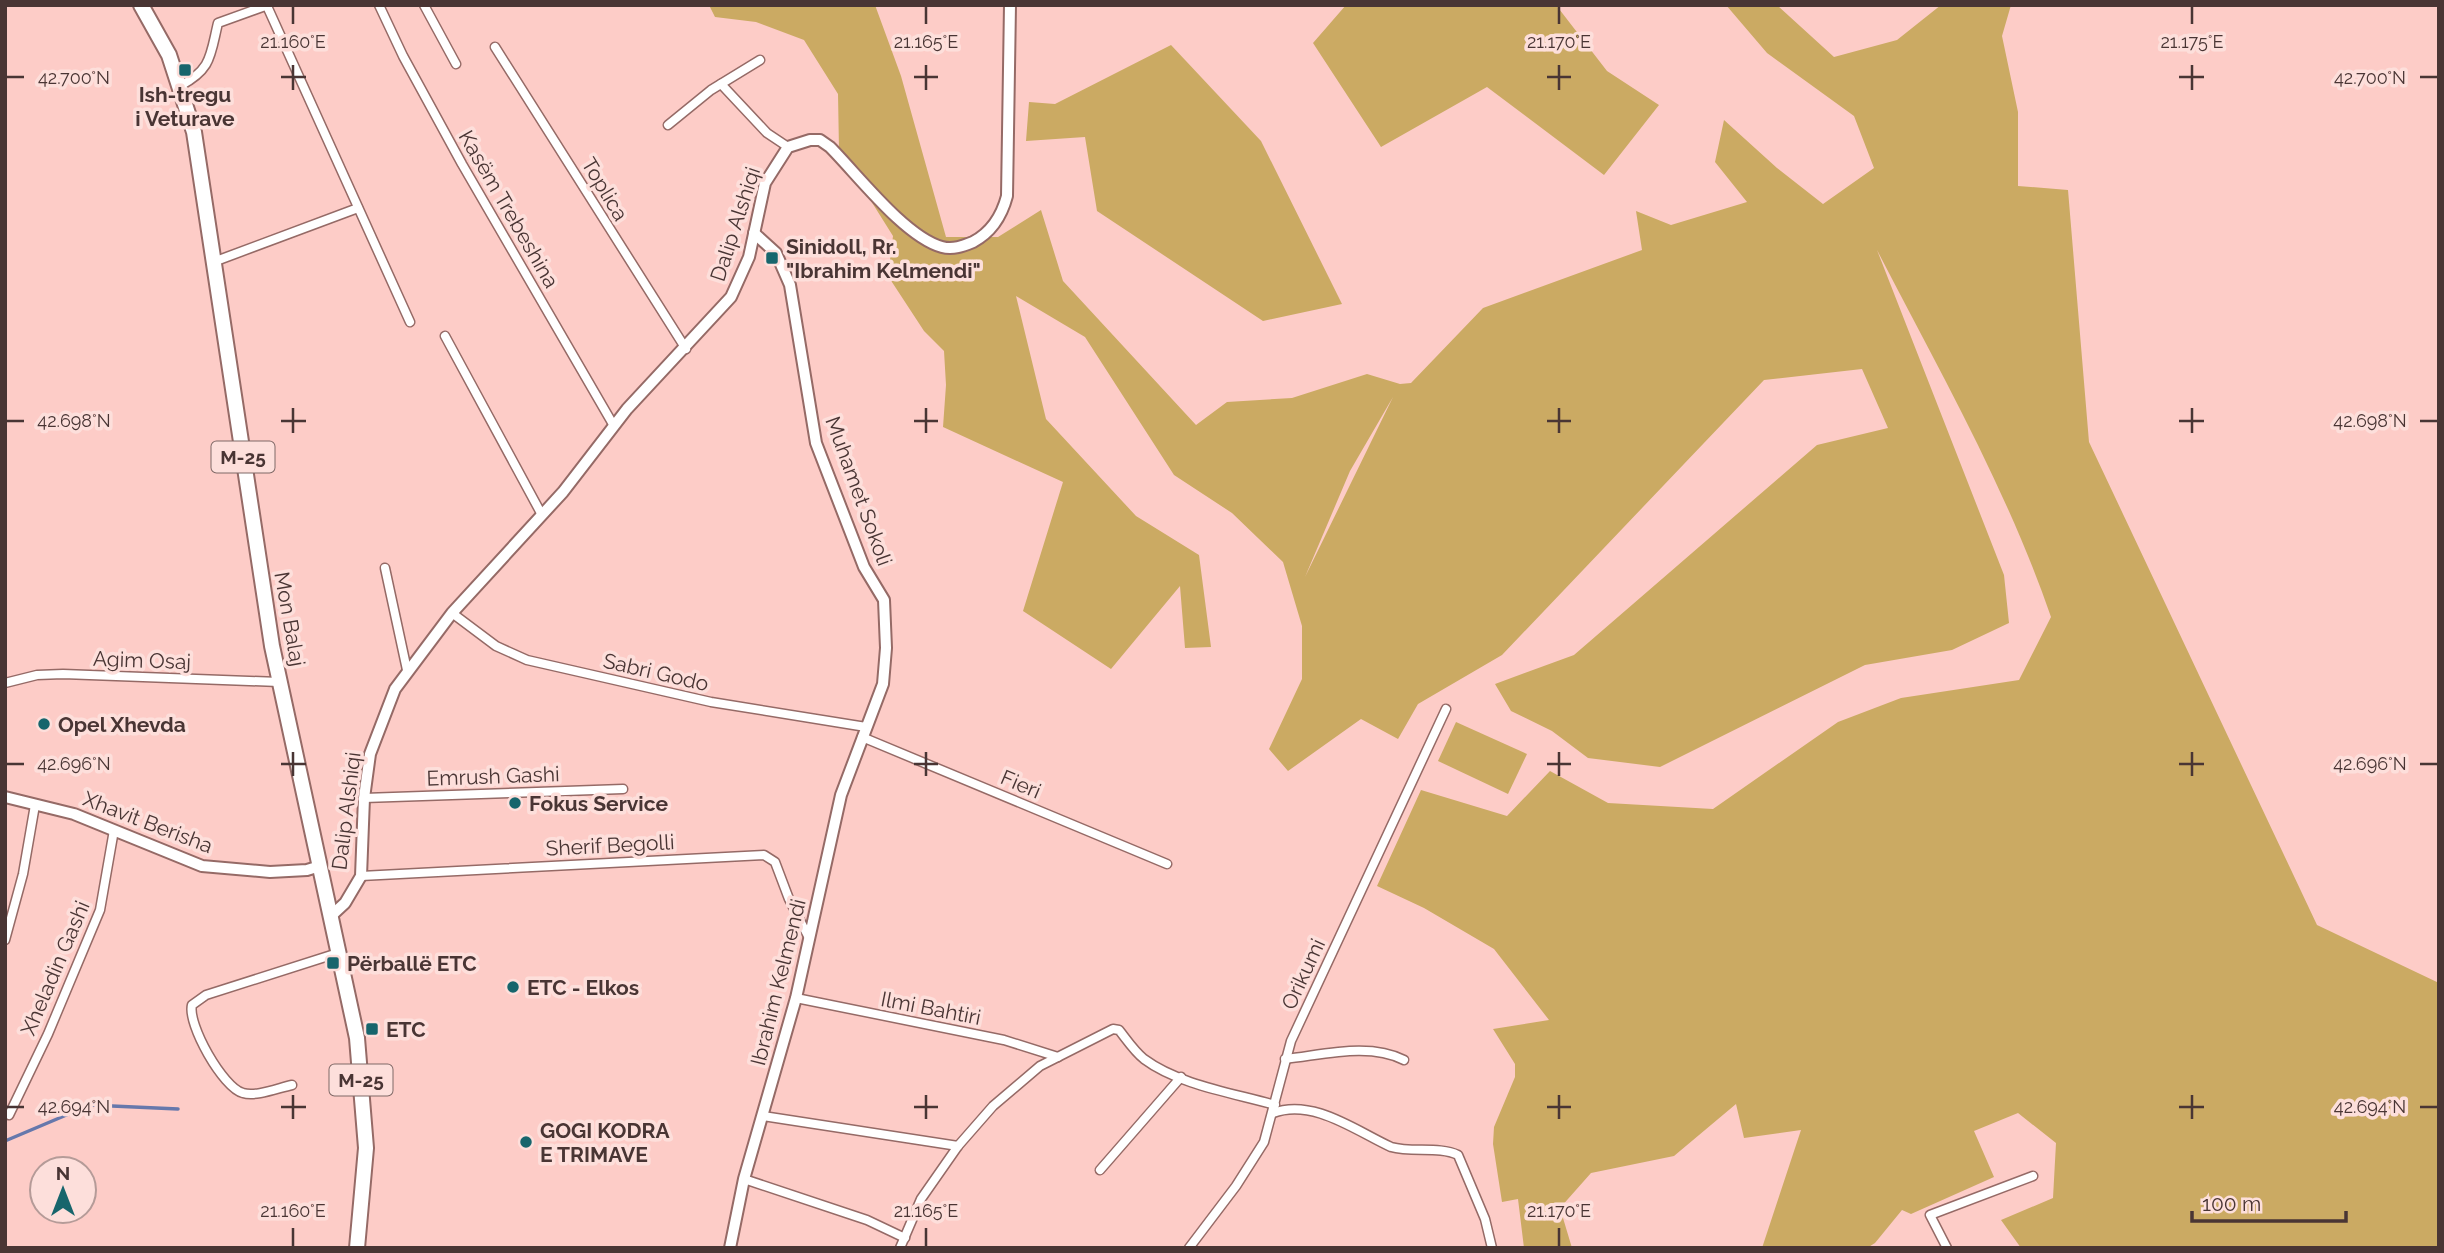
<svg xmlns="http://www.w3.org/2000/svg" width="2444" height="1253" viewBox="0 0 2444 1253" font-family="Raleway,sans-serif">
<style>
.green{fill:#cbaa63;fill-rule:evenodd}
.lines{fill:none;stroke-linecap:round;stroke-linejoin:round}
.stream{stroke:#6678ac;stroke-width:3.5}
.minor-casing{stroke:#956a66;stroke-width:11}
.tertiary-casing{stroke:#956a66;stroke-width:14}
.primary-casing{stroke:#956a66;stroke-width:18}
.minor{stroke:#fff;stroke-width:8}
.tertiary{stroke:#fff;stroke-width:10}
.primary{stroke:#fff;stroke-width:14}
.ticks{fill:none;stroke:#493534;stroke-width:2.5}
.poi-dot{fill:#17656c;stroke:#fddfdb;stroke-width:2.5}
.labels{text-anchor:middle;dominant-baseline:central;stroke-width:7;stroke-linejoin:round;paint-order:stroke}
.shield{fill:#fddfdb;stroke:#7f6866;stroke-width:2}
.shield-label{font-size:19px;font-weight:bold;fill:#493534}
.poi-label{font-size:21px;font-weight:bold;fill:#493534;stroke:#fddfdb;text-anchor:start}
.street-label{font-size:21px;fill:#493534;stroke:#fddfdb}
.ticks-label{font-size:18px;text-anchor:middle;fill:#493534;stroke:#fddfdb;stroke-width:7;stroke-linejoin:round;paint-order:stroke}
</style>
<rect width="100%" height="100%" fill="#fdccc7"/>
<g class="green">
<path d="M709,5H875L901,76L946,237H998L1041,210L1063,281L1196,425L1227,402L1292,398L1367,374L1400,384L1411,383L1483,308L1642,250L1636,211L1671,225L1747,202L1715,162L1724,120L1777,168L1823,204L1874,168L1854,116L1767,53L1726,5H1777L1834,57L1897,40L1941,5H2011L2002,36L2018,112V186L2068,190L2089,442L2317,925L2439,983V1248H2021L2001,1220L2053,1198L2056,1143L2018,1113L1974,1131L1994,1177L1911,1214L1902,1210L1875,1243L1867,1248H1762L1801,1130L1744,1138L1736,1104L1674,1156L1591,1173L1560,1208L1572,1248H1524L1518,1199L1502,1202L1493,1144L1494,1127L1515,1077V1064L1493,1029L1549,1020L1494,949L1424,908L1377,886L1421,790L1507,816L1550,771L1608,803L1713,809L1838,722L1901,698L2019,680L2051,617C2007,489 1939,370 1877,250L2004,575L2009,623L1952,650L1865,665L1660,767L1588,758L1552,731L1511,711L1495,684L1574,655L1817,445L1888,428L1862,369L1764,380L1502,655L1418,704L1398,739L1361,719L1288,771L1269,749L1302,679V626L1283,562L1232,513L1174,475L1085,337L1016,296L1046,419L1136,516L1199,555L1211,647L1185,648L1180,586L1111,669L1023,611L1063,482L943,427L946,385L944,351L924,331L888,276L893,236L839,150L838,94L804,40L756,22L715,17ZM1393,397L1305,577L1350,471Z"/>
<polygon points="1346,5 1556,5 1607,71 1659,105 1604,175 1487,87 1381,147 1313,43"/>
<polygon points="1171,45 1261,141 1342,304 1263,321 1097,211 1085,137 1026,141 1029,102 1055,104"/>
<polygon points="1456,722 1527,754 1508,794 1438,761"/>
</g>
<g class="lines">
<polyline class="stream" points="5,1141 90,1105 178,1109"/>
<defs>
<g id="minor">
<polyline points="379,5 403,56 462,164 614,426"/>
<polyline points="424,5 456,64"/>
<polyline points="267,6 410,322"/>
<polyline points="495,47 686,349"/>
<polyline points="721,84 767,133 788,147"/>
<path d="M180,86C212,69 210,56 218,23L268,5"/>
<polyline points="668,125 711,90 760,60"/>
<polyline points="216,261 358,208"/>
<polyline points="445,336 542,515"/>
<polyline points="385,568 407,670"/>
<polyline points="452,613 496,646 527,660 711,702 866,727"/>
<polyline points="5,683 37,675 63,674 279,682"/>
<polyline points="862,737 1167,864"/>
<polyline points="364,798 623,789"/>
<polyline points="361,876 764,855 775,862 789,899 809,938"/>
<polyline points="5,940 23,874 35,805"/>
<polyline points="796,998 1004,1040 1058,1057"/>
<path d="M1285,1059C1323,1055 1369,1042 1404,1060"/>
<path d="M292,1085C278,1088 256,1097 243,1093C223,1088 187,1024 192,1005L206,995L341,952"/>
<path d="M1273,1113C1313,1098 1356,1131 1391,1147C1412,1153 1439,1146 1458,1155L1485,1219L1492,1248"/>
<polyline points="9,1115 48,1034 100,910 114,830"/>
<polyline points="763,1116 958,1146"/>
<polyline points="1100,1170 1181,1077"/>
<polyline points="744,1179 867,1220 905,1238"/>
<path d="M900,1248L921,1199L958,1146L993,1106L1040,1066L1113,1029L1119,1030C1127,1040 1134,1051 1144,1059C1179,1085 1233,1093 1275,1105"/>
<polyline points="1189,1248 1236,1186 1264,1142 1291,1041 1446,709"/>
<polyline points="1947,1248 1930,1215 2033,1176"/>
</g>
<g id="tertiary">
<polyline points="5,797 74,814 202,866 270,872 307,870 320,866"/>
<path d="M332,915L345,903L361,876L364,798L370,754L395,689L452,613L563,492L627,409L731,297L749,257L765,183L788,147L810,140H820L830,147C857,174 905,237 942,247C953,250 963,246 973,242C992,232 1002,215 1007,196L1010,5"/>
<polyline points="730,1248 744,1179 796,998 841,795 883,684 886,648 884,600 864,567 816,443 790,285 776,253 754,233"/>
</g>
<polyline id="primary" points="141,5 169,55 194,132 272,646 357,1038 366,1148 357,1248"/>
</defs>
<use href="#minor" class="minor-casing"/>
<use href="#tertiary" class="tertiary-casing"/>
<use href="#primary" class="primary-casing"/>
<use href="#minor" class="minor"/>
<use href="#tertiary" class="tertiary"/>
<use href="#primary" class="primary"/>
</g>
<path class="ticks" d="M293,7V24M926,7V24M1559,7V24M2192,7V24M293,65V90M926,65V90M1559,65V90M2192,65V90M7,77H24M281,77H306M914,77H938M1547,77H1571M2179,77H2204M2420,77H2437M293,408V433M926,408V433M1559,408V433M2192,408V433M7,421H24M281,421H306M914,421H938M1547,421H1571M2179,421H2204M2420,421H2437M293,752V776M926,752V776M1559,752V776M2192,752V776M7,764H24M281,764H306M914,764H938M1547,764H1571M2179,764H2204M2420,764H2437M293,1095V1119M926,1095V1119M1559,1095V1119M2192,1095V1119M7,1107H24M281,1107H306M914,1107H938M1547,1107H1571M2179,1107H2204M2420,1107H2437M293,1228V1246M926,1228V1246M1559,1228V1246"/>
<g class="poi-dot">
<rect x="178" y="63" width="14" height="14" rx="3.5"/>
<rect x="765" y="251" width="14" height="14" rx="3.5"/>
<circle cx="44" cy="724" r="7"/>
<circle cx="515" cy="803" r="7"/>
<rect x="326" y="956" width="14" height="14" rx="3.5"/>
<circle cx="513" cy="987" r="7"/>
<rect x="365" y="1022" width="14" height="14" rx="3.5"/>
<circle cx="526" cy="1142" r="7"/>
</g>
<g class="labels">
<g class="shield">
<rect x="211.5" y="441.5" width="63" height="31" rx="5"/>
<rect x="329.5" y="1064.5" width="63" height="31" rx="5"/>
</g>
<g class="shield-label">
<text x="243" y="457">M-25</text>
<text x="361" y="1080">M-25</text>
</g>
<g class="poi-label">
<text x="185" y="94" text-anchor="middle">Ish-tregu<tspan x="185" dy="24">i Veturave</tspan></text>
<text x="786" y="246">Sinidoll, Rr.<tspan x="786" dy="24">"Ibrahim Kelmendi"</tspan></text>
<text x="58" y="724">Opel Xhevda</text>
<text x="529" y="803">Fokus Service</text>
<text x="347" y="963">Përballë ETC</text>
<text x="527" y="987">ETC - Elkos</text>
<text x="386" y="1029">ETC</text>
<text x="540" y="1130">GOGI KODRA<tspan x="540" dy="24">E TRIMAVE</tspan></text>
</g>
<g class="street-label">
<text transform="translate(605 189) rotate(59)">Toplica</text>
<text transform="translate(509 209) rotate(60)">Kasëm Trebeshina</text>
<text transform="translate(735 224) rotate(-72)">Dalip Alshiqi</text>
<text transform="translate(859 491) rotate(70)">Muhamet Sokoli</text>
<text transform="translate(290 619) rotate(80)">Mon Balaj</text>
<text transform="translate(142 660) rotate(2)">Agim Osaj</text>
<text transform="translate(656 672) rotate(13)">Sabri Godo</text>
<text transform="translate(493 776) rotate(-2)">Emrush Gashi</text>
<text transform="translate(1021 784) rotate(23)">Fieri</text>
<text transform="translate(346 811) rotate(-83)">Dalip Alshiqi</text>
<text transform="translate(148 822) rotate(21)">Xhavit Berisha</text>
<text transform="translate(610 845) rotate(-3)">Sherif Begolli</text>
<text transform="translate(55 968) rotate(-67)">Xheladin Gashi</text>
<text transform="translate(1303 974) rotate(-65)">Orikumi</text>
<text transform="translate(778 982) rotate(-76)">Ibrahim Kelmendi</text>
<text transform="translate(931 1008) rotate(11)">Ilmi Bahtiri</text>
</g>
</g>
<g class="ticks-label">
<text x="293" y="48">21.160°E</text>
<text x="926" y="48">21.165°E</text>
<text x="1559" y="48">21.170°E</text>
<text x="2192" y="48">21.175°E</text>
<text x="74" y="84">42.700°N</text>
<text x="2370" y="84">42.700°N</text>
<text x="74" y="427">42.698°N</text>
<text x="2370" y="427">42.698°N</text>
<text x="74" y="770">42.696°N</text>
<text x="2370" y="770">42.696°N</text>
<text x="74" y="1113">42.694°N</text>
<text x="2370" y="1113">42.694°N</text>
<text x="293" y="1217">21.160°E</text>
<text x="926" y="1217">21.165°E</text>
<text x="1559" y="1217">21.170°E</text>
</g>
<rect width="2444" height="1253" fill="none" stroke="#493534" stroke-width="14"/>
<g transform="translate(63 1190)"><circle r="33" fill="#fddfdb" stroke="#b59b98" stroke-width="2"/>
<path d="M0-5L12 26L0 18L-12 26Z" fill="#17656c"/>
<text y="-10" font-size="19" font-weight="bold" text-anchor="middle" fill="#493534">N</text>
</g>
<path d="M2192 1211v10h154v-10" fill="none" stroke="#493534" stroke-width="3.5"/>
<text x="2202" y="1211" font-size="21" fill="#493534" stroke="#fddfdb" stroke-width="5" paint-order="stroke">100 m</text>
</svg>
